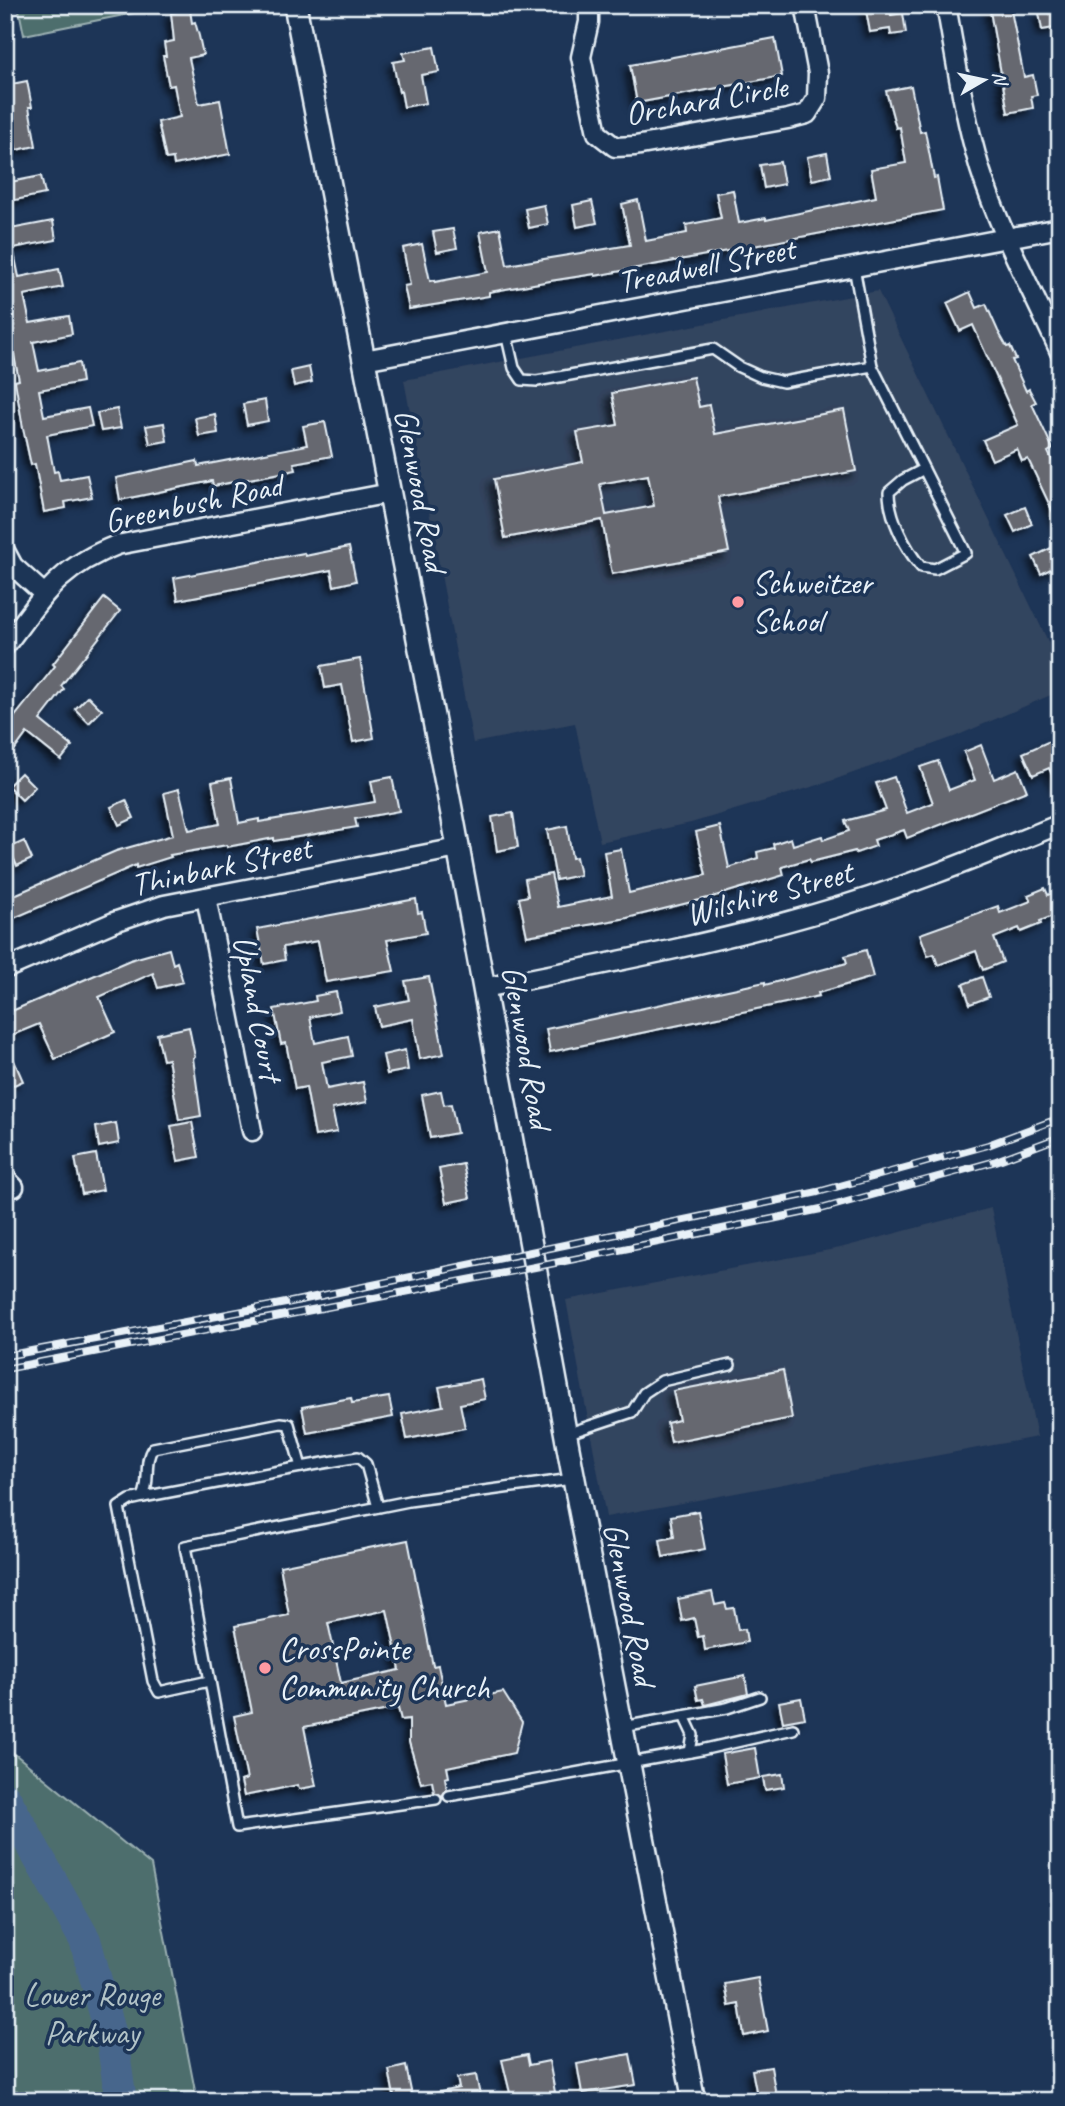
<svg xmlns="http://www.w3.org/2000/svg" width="1065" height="2106" viewBox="0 0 1065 2106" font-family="Caveat,sans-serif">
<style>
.built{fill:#33445e}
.green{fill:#4e6e6d;stroke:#9bb0b2;stroke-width:2}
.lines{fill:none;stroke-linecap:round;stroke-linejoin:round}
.river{stroke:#47668c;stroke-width:32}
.building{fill:#666870;stroke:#e8f1f8;stroke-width:2;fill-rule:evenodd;filter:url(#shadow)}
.service-casing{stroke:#e8f1f8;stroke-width:14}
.minor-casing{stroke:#e8f1f8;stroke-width:23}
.tertiary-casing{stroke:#e8f1f8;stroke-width:26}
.service{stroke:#1d3557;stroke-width:9}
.minor{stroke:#1d3557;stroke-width:18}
.tertiary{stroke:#1d3557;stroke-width:21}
.rail-casing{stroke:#e8f1f8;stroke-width:8}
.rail{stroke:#1d3557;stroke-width:5;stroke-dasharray:16;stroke-linecap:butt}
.poi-dot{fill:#ff9aa2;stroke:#1d3557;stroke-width:2.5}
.labels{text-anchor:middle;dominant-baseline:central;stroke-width:7;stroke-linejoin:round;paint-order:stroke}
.street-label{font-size:33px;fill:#e8f1f8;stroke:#1d3557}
.poi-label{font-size:33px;fill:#e8f1f8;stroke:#1d3557;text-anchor:start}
.park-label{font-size:33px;fill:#b2c3c7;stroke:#1d3557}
</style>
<defs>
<filter id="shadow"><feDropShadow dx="-5" dy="5" stdDeviation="3.5" flood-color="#0009"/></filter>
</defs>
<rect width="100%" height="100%" fill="#1d3557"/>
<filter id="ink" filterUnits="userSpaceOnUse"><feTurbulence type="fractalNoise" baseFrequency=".0143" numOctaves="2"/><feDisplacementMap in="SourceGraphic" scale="14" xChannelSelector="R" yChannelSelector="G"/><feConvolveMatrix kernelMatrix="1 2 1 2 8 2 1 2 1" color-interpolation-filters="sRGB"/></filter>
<g filter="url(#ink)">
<g class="built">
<polygon points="878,291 1060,666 1060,691 954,737 825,783 691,823 600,842 575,723 473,743 404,380"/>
<polygon points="991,1208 1037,1437 606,1517 566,1300 840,1248"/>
</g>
<g class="green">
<polygon points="18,5 174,5 24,35"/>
<polygon points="5,1746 151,1865 197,2101 5,2101"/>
</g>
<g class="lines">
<polyline class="river" points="5,1798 85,1940 112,2039 121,2101"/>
</g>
<g class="building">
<polygon points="865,5 889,5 891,15 903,13 906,33 891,35 890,29 870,32"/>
<polygon points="989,5 1010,5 1024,77 1033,75 1037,95 1031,96 1033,108 1008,113"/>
<polygon points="1058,9 1060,27 1042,30 1039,13"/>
<polygon points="190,10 192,23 195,22 199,36 203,55 189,58 199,104 220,100 230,154 174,165 173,158 166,159 158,122 180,117 174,85 169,86 163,56 166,56 164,43 174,41 171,13"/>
<polygon points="775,38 782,76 637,103 630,65"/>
<polygon points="434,47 439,72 421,75 426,103 404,107 401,91 399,92 393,62 405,60 403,53"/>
<polygon points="27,81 32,107 29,107 36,146 16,150 7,85"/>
<polygon points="911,86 920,132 925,131 934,178 937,177 943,210 595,276 595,274 550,281 489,292 489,296 409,309 404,286 410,285 403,248 422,244 430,281 435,280 435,282 488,272 480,232 500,228 507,265 630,245 622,204 638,200 646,241 687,233 686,225 721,218 716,193 733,190 739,223 766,218 766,220 876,197 871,169 906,163 900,127 896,128 886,91"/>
<polygon points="827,153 831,176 812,180 807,157"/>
<polygon points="780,162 784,184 764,188 760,165"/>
<polygon points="41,176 45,194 5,202 5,183"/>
<polygon points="592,201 597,223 577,227 573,205"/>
<polygon points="544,205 548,224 529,228 525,209"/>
<polygon points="53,221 56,240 13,248 19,277 59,269 63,287 24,295 30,323 69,316 72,334 33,342 39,371 79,363 82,382 39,390 44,416 88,408 92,426 47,435 54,472 58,471 60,480 87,475 92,497 65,502 66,508 44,512 35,464 31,465 23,428 15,381 19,380 5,311 5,230"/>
<polygon points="453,229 457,248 437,252 433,232"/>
<polygon points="970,292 977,308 986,304 998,331 1007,347 1010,346 1016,359 1012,360 1026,391 1029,389 1036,402 1032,404 1053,449 1048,452 1060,476 1060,527 1028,459 1022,461 1017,449 992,460 983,440 1018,425 973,325 960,331 947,303"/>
<polygon points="309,367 312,382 294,386 291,371"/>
<path d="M693,377L699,407L709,405L715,434L844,410L856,471L718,497L729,552L612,574L602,520L505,538L494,479L583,462L577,432L618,425L612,393ZM648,475L654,506L606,515L600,484Z"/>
<polygon points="265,400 268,421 247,425 243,404"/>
<polygon points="117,409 121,428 101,431 97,413"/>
<polygon points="215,414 218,433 199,436 195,418"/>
<polygon points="325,422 332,456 294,463 296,470 213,486 212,481 120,500 116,478 197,461 198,466 307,445 303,426"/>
<polygon points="164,423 167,441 150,444 146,426"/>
<polygon points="1025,507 1032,524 1015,532 1007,515"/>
<polygon points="349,547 356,581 334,586 331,570 178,600 174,578 304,553 305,556"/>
<polygon points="1051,548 1059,565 1041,574 1033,557"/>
<polygon points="104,598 120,611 61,686 64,689 40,720 72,746 61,760 27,733 5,763 5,729 55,666 53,664"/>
<polygon points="360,659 374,738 353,742 342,685 325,688 321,666"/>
<polygon points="88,696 102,710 89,723 75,709"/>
<polygon points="1052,740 1060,758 1060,791 1049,768 1033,775 1023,753"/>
<polygon points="981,745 994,779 1018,769 1027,791 907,838 904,830 874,840 876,846 856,853 855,851 811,862 809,859 782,867 784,875 712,897 627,918 527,936 519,898 528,896 525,879 551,874 558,907 612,896 604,852 621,849 629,893 706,875 696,832 720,826 729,868 758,858 757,852 774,848 773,844 791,838 793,845 822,836 823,840 849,831 845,821 886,810 876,783 894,777 907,813 933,803 920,767 938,761 949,790 975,780 964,752"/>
<polygon points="21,773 35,787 22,800 8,786"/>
<polygon points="392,777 399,811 355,819 357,827 274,841 274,838 227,847 227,845 170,855 171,857 136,868 136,865 5,922 5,899 116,851 173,835 164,793 179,789 189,830 220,824 212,782 231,778 239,823 259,819 259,822 375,802 371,781"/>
<polygon points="126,800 134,818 119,825 111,807"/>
<polygon points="513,813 518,847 497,851 492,817"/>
<polygon points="567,826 572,858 576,857 580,875 556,880 547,830"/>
<polygon points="24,841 32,859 17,866 9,848"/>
<polygon points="1045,888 1048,895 1060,890 1060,913 1040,921 1041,924 1021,932 1019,928 994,938 1003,962 983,970 976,951 938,965 934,954 928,956 920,934 998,906 1000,913 1031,901 1028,895"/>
<polygon points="416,899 418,913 422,912 426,933 387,940 394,971 326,982 318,941 283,947 285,960 264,964 257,929"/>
<polygon points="169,949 173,964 177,962 183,982 158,988 153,973 99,997 115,1032 55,1059 39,1024 5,1038 5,1014 130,960"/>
<polygon points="866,950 873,977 818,993 819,996 550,1052 546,1029 765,982 765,985 847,963 845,956"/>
<polygon points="429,977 444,1054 420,1059 413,1019 379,1026 375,1007 409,1000 405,981"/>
<polygon points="982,977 989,997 970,1004 963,984"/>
<polygon points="336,992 340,1011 310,1017 315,1043 348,1036 352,1056 322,1062 327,1089 363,1082 367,1102 332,1109 337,1132 315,1136 306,1087 295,1089 286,1043 281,1044 274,1009 316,1001 315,996"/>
<polygon points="189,1027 195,1057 193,1058 201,1116 179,1120 168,1059 163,1060 157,1034"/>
<polygon points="5,1040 23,1081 5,1089"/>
<polygon points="405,1050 408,1070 387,1074 383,1055"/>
<polygon points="441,1091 444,1105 451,1104 457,1133 430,1138 422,1095"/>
<polygon points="192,1122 199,1157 178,1161 171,1126"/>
<polygon points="116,1123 119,1143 99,1147 96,1127"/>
<polygon points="96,1154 103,1190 82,1194 75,1158"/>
<polygon points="463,1164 470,1198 446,1203 439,1169"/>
<polygon points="783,1370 792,1418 671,1442 667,1423 679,1420 673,1391"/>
<polygon points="481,1379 485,1399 460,1404 465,1428 407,1439 402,1414 443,1406 439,1387"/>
<polygon points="389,1397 393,1417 307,1433 302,1407 351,1398 352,1403"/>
<polygon points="698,1511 705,1549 663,1557 660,1540 674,1537 671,1516"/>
<path d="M408,1540L433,1666L438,1665L446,1704L503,1692L522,1722L514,1753L447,1767L449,1777L445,1778L447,1789L442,1796L434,1792L432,1781L421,1783L409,1742V1719L401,1720L398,1708L304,1727L316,1786L299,1789L298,1785L244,1796L241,1781L247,1779L234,1716L252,1712L235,1626L289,1615L280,1566ZM387,1610L400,1670L341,1683L328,1623Z"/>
<polygon points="712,1592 715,1605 725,1603 727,1609 734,1608 738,1630 745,1629 747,1642 705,1650 703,1636 698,1637 694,1618 682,1621 678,1599"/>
<polygon points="745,1676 748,1694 705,1705 703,1699 698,1700 695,1686"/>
<polygon points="801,1698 805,1718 783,1722 779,1702"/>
<polygon points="755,1748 760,1778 727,1784 722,1754"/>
<polygon points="782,1774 784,1787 765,1790 763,1777"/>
<polygon points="758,1978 768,2031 744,2036 739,2004 729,2006 725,1984"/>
<polygon points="630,2054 636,2085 582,2093 577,2064"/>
<polygon points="527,2055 529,2065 549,2061 555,2092 540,2095 541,2101 512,2101 502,2060"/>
<polygon points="406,2066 413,2101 395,2101 389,2070"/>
<polygon points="771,2067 777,2101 758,2101 752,2070"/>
<polygon points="476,2075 481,2101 431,2101 431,2094 459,2088 457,2078"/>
</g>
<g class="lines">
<defs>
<g id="service">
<polyline points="506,333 514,368 522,380 537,381 713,349 739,367 761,377 783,382 872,366 854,267"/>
<path d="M872,366L966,553L935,569L921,567C905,548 889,517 889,492L903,480L924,469"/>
<polyline points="566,1434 632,1412 644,1393 662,1381 730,1365"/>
<polyline points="143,1497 301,1467"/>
<path d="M209,1681L159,1692L153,1681L119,1507L130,1500L143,1497C151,1481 143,1462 153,1448L281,1423L289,1424L301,1467L358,1457L366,1464L378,1507"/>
<polyline points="684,1716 693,1735 690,1752"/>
<polyline points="623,1727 727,1708 760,1697"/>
<polyline points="449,1796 701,1750 793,1729"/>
<polyline points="436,1799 237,1827 185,1546 409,1501 572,1479"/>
</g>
<g id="minor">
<polyline points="589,5 589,22 581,57 597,133 615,147 635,146 788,119 807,114 817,98 818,73 805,5"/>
<path d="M946,5C956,60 964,116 980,169C1000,232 1033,292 1060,352"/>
<polyline points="364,360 1060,228"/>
<polyline points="5,551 13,566 44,594"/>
<path d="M5,646C42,598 57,568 117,545L390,493"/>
<polyline points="206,897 252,1131"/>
<polyline points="5,969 114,922 164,905 458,848"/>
<path d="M484,988C593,966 703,946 811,915C896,891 978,858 1060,824"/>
<polyline points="5,1178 14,1187"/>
</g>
<polyline id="tertiary" points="295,5 452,814 572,1469 694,2101"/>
</defs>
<use href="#service" class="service-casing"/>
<use href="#minor" class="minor-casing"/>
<use href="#tertiary" class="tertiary-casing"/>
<use href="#service" class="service"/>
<use href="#minor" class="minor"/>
<use href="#tertiary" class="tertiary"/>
<defs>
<g id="rail">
<polyline points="5,1356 291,1302 818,1192 988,1145 1060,1118"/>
<polyline points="5,1369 535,1267 821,1209 996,1161 1060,1137"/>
</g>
</defs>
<use href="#rail" class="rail-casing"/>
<use href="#rail" class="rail"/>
</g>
</g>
<g class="poi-dot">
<circle cx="738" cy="602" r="7"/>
<circle cx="265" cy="1668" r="7"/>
</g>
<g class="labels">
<g class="street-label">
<text transform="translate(706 100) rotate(-10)">Orchard Circle</text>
<text transform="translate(706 265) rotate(-11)">Treadwell Street</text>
<text transform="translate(421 490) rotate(79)">Glenwood Road</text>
<text transform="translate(193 503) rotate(-12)">Greenbush Road</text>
<text transform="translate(221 866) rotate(-12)">Thinbark Street</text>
<text transform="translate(769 893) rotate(-15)">Wilshire Street</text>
<text transform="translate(258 1008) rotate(79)">Upland Court</text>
<text transform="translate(527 1047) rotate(80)">Glenwood Road</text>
<text transform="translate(630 1604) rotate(79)">Glenwood Road</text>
</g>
<g class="poi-label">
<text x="752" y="583">Schweitzer<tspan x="752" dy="38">School</tspan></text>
<text x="279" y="1649">CrossPointe<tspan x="279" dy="38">Community Church</tspan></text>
</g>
<g class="park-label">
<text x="92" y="1995">Lower Rouge<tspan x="92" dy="38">Parkway</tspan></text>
</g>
</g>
<rect width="1065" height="2106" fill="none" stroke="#1d3557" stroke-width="28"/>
<rect x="14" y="14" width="1037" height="2078" fill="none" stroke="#e8f1f8" stroke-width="2.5" filter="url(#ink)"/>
<g transform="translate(984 80) rotate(81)" stroke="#1d3557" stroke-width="5" paint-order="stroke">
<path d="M0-5L12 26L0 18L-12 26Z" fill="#e8f1f8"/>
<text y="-10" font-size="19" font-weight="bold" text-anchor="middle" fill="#e8f1f8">N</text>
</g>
</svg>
